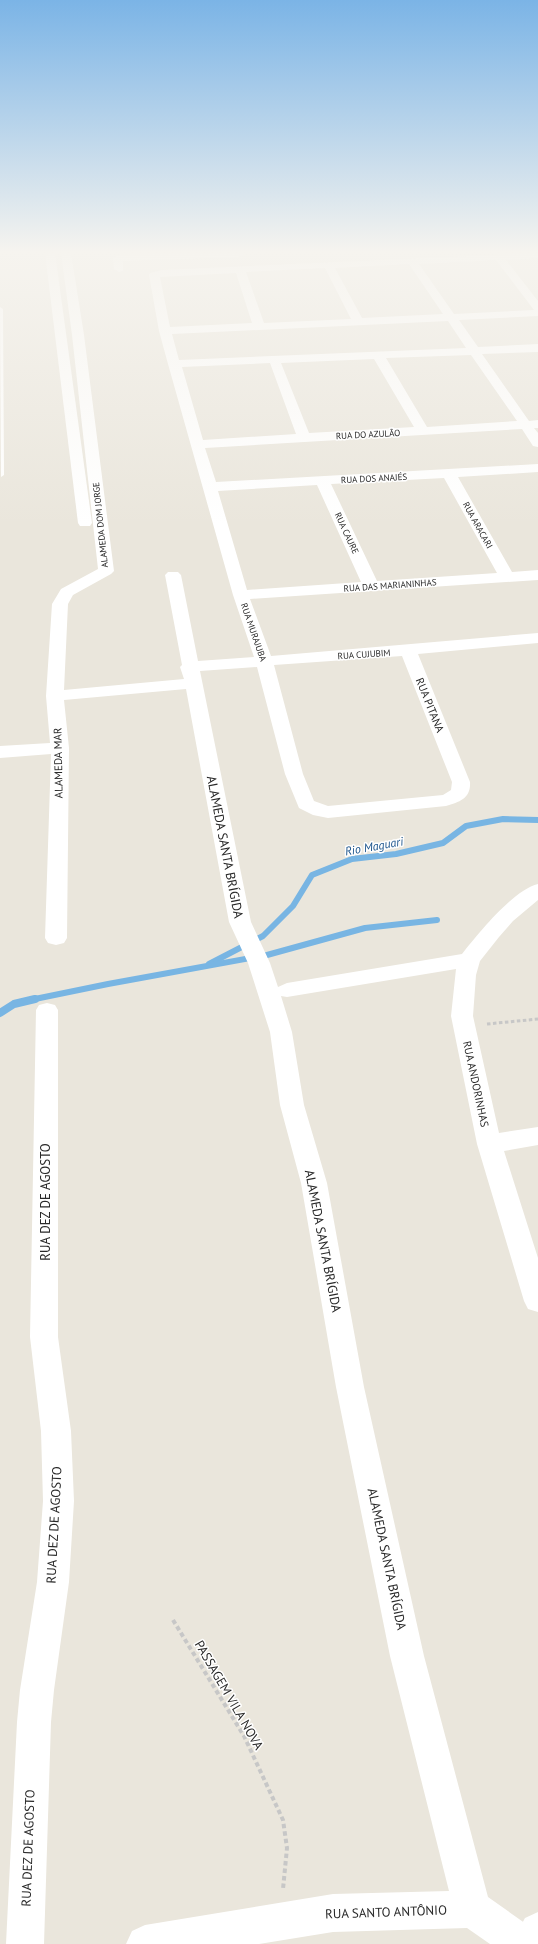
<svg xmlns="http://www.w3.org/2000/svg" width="538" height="1944" viewBox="0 0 538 1944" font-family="'PT Sans',sans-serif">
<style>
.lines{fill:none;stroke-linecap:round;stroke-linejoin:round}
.stream-far1{stroke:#78b5e3;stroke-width:6}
.stream{stroke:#78b5e3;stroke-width:8}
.path-far1{stroke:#c7c7c7;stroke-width:3;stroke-dasharray:3.5 2.5;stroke-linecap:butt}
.path{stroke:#c7c7c7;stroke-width:4;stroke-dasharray:4.5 3;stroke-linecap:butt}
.lane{fill:#fff;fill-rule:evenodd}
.street{fill:#fff;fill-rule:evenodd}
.secondary{fill:#fff;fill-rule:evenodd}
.labels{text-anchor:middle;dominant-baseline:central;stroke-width:3;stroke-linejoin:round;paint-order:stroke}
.far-street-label{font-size:9px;fill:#292929;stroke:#fff}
.street-label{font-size:11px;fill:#292929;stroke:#fff}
.water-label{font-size:12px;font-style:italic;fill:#1a538c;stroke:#fff}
.near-street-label{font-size:13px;fill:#292929;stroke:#fff}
</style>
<rect width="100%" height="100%" fill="#eae6dc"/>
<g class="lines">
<g class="stream-far1">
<polyline points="209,964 263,936 293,906 312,875 352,859 396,854 443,843 466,826 503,819 538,820"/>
<polyline points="30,1000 108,984 267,955 365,928 437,920"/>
</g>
<polyline class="stream" points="0,1013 14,1004 35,999"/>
<polyline class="path-far1" points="487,1024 538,1019"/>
<polyline class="path" points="173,1620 244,1736 283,1820 287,1848 283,1889"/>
<polygon class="lane" points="0,307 3,309 4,475 1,477"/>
<g class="street">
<polygon points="45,253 55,253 92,523 90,526 80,526 78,523"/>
<path d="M61,253H71L84,335L114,571L111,574L73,595L68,604L64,690L184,679L180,667L182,665L165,575L168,572H178L181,575L198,661L254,657L233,595L168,364L159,331L149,275L150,273L162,270L538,253V258L506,260L538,301V316L459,320L478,347L538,344V352L482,354L529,421L538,420V428H534L538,433V447L533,446L522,429L205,448L216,482L538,464V472L458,477L512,572L538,570V580L250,599L271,656L538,633V643L418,654L470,782C471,798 460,802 446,806L328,818L313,815L299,808L285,774L257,667L200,671L251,922L270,963L278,987L287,983L462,954C478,934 513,890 538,884V900L513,921L499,937L480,961L476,975L473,1016L499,1133L538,1127V1145L504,1151L538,1258V1312L528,1309L524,1301L477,1144L451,1016L456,969L287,997L281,996L292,1032L304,1105L327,1183L364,1387L424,1656L488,1897L536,1931L538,1944H490L467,1928L333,1932L259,1944H126L132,1931L145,1925L333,1894L449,1891L390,1656L336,1387L301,1183L280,1105L270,1032L248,963L229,922L186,689L64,700L69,748L67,938L64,943L56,945L48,943L45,938L51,754L0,758V746L50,743L46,696L52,604L61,589L98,569L72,335ZM496,260L534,310L454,314L419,264ZM409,264L443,314L362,318L335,268ZM325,268L351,319L264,323L246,272ZM236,273L252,323L170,327L160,277ZM448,321L466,348L179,360L172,334ZM471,355L517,421L427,427L386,358ZM374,359L414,427L309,433L281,363ZM270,363L296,434L203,440L182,367ZM444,478L497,573L377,581L331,484ZM317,485L361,582L247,590L218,491ZM402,656L452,782L451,790L443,795L328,806L314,801L303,774L274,665Z"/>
<polygon points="184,253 243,254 238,257 123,261 123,271 119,272 114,269 113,258 118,255"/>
<polygon points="47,1003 55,1005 58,1010 58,1337 71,1431 74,1501 69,1582 54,1690 51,1722 44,1944 6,1944 17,1722 20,1690 37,1582 43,1501 41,1431 30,1337 36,1010 39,1005"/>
</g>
<polygon class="secondary" points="538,1912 538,1944 511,1944 525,1918"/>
</g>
<linearGradient id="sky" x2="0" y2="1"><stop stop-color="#7bb4e6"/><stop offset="0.48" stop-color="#f6f4ef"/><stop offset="1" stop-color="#f6f4ef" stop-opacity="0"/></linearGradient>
<rect width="538" height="525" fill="url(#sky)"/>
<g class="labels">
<g class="far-street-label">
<text transform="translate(368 434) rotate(-3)">RUA DO AZULÃO</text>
<text transform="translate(374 478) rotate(-3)">RUA DOS ANAJÉS</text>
<text transform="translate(100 525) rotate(-96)">ALAMEDA DOM JORGE</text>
<text transform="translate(478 525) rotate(61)">RUA ARACARI</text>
<text transform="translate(347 533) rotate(65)">RUA CAURE</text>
<text transform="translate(390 585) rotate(-4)">RUA DAS MARIANINHAS</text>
<text transform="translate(254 632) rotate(71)">RUA MURAJUBA</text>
<text transform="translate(364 654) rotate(-4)">RUA CUJUBIM</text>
</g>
<g class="street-label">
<text transform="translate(430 705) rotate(68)">RUA PITANA</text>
<text transform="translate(58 763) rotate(-91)">ALAMEDA MAR</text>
<text transform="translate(476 1084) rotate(78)">RUA ANDORINHAS</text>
</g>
<g class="water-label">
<text transform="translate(374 846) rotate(-10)">Rio Maguari</text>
</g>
<g class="near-street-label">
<text transform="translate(225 847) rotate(79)">ALAMEDA SANTA BRÍGIDA</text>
<text transform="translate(45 1202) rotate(-90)">RUA DEZ DE AGOSTO</text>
<text transform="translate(323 1241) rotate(79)">ALAMEDA SANTA BRÍGIDA</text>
<text transform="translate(54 1525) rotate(-87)">RUA DEZ DE AGOSTO</text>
<text transform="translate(387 1559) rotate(78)">ALAMEDA SANTA BRÍGIDA</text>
<text transform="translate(229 1695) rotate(60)">PASSAGEM VILA NOVA</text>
<text transform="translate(28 1848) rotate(-88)">RUA DEZ DE AGOSTO</text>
<text transform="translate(386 1912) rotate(-2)">RUA SANTO ANTÔNIO</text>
</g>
</g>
</svg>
